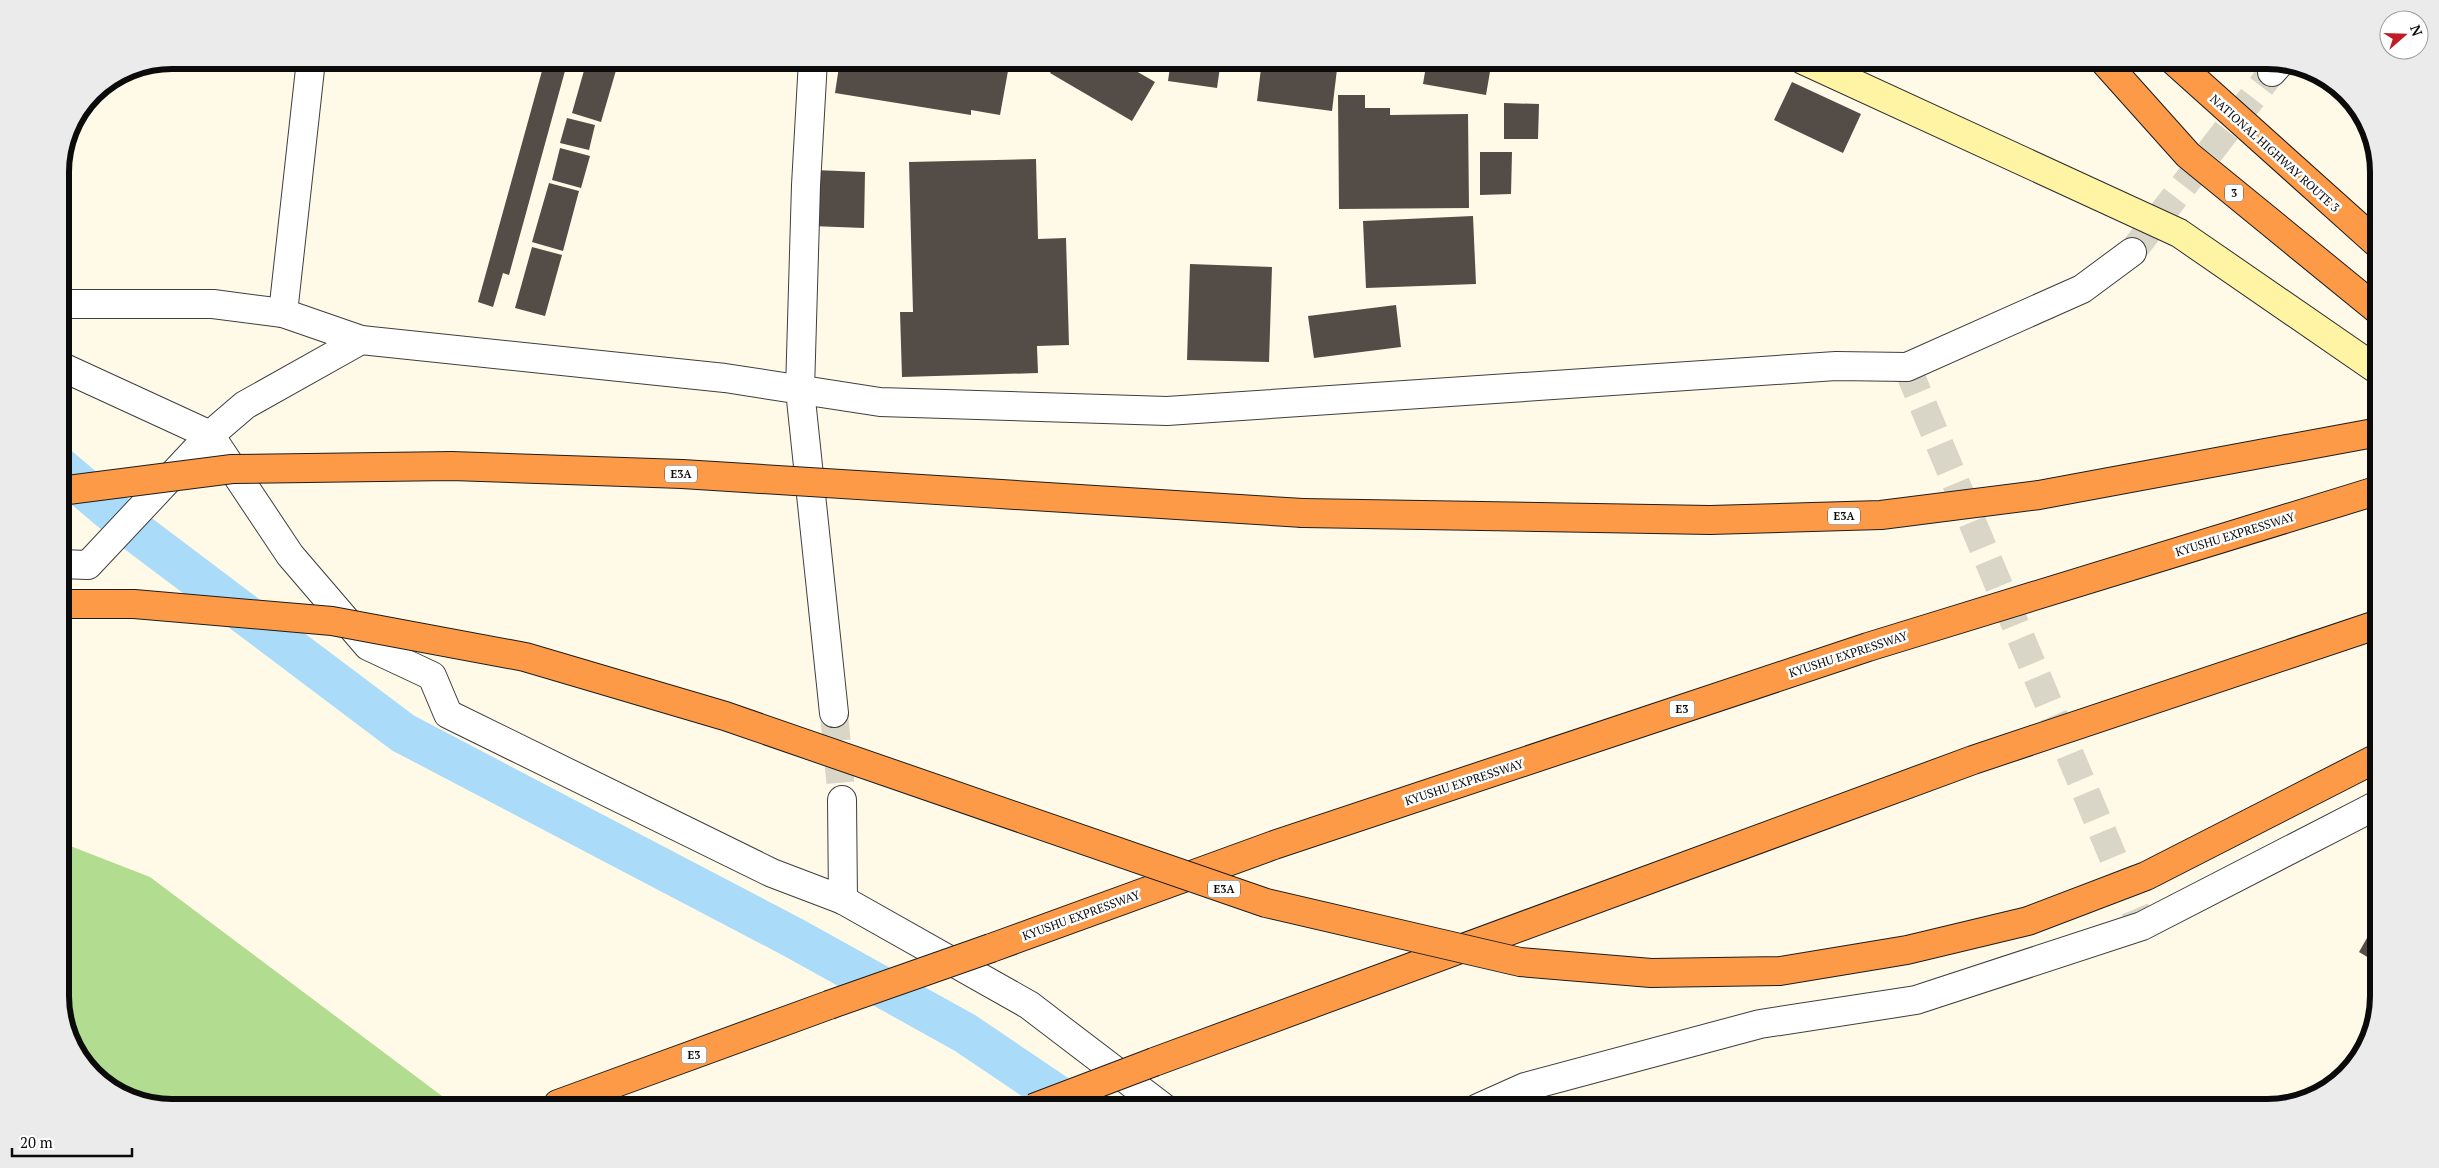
<svg xmlns="http://www.w3.org/2000/svg" width="2439" height="1168" viewBox="0 0 2439 1168" font-family="'PT Serif',serif">
<style>
.forest{fill:#b2dc8f}
.lines{fill:none;stroke-linecap:round;stroke-linejoin:round}
.canal{stroke:#aadcf9;stroke-width:41}
.building{fill:#544c46}
.street-tunnel{stroke:#dad6c7;stroke-width:28;stroke-dasharray:28 14;stroke-linecap:butt}
.street-casing{stroke:#3e3e3e;stroke-width:30}
.secondary-casing{stroke:#2d2d2d;stroke-width:30}
.highway-casing{stroke:#1c1c1c;stroke-width:30}
.street{stroke:#fff;stroke-width:28}
.secondary{stroke:#fff4a3;stroke-width:28}
.highway{stroke:#fd9a48;stroke-width:28}
.highway-bridge-casing{stroke:#1c1c1c;stroke-width:30;stroke-linecap:butt}
.highway-bridge{stroke:#fd9a48;stroke-width:28}
.labels{text-anchor:middle;dominant-baseline:central;stroke-width:5;stroke-linejoin:round;paint-order:stroke}
.shield{fill:#fff;stroke:#545454;stroke-width:1}
.shield-label{font-size:11px;font-weight:bold;fill:#0b0b0b}
.street-label{font-size:12px;fill:#0b0b0b;stroke:#fff}
.rim{fill:none;stroke:#0b0b0b;stroke-width:6}
</style>
<rect width="100%" height="100%" fill="#fffae8"/>
<polygon class="forest" points="60,842 150,877 458,1108 172,1108 129,1099 83,1064 60,1004"/>
<g class="lines">
<polyline class="canal" points="60,468 136,532 403,733 794,938 965,1033 1076,1108"/>
</g>
<g class="building">
<polygon points="545,60 568,60 509,275 503,273 493,307 478,302"/>
<polygon points="587,60 619,60 601,122 572,113"/>
<polygon points="840,60 1010,60 1000,115 971,110 971,115 835,93"/>
<polygon points="1058,60 1117,60 1155,82 1132,121 1050,73"/>
<polygon points="1171,60 1221,60 1217,88 1168,81"/>
<polygon points="1262,60 1338,61 1332,111 1257,101"/>
<polygon points="1427,60 1492,60 1486,95 1423,84"/>
<polygon points="1792,82 1861,114 1843,153 1774,120"/>
<polygon points="1338,95 1365,95 1365,108 1390,108 1390,115 1468,114 1469,208 1339,209"/>
<polygon points="1504,103 1539,104 1538,139 1504,139"/>
<polygon points="567,118 595,125 589,150 560,143"/>
<polygon points="560,148 590,156 581,188 552,180"/>
<polygon points="1480,152 1512,152 1511,194 1480,195"/>
<polygon points="1036,159 1038,239 1066,238 1069,345 1037,346 1038,373 902,377 900,312 913,312 909,162"/>
<polygon points="814,170 865,172 864,228 811,226"/>
<polygon points="549,183 579,191 563,251 532,242"/>
<polygon points="1473,216 1476,284 1366,288 1363,221"/>
<polygon points="532,247 562,255 545,316 515,308"/>
<polygon points="1190,264 1272,267 1269,362 1187,360"/>
<polygon points="1396,305 1401,347 1314,358 1308,316"/>
<polygon points="2379,917 2379,964 2359,952"/>
</g>
<g class="lines">
<g class="street-tunnel">
<polyline points="2132,252 2272,72"/>
<polyline points="1907,367 2142,926"/>
<polyline points="834,713 842,800"/>
</g>
<defs>
<g id="street">
<polyline points="813,60 806,185 800,390 834,713"/>
<polyline points="2272,72 2280,63"/>
<polyline points="60,304 213,304 283,313 361,340 725,378 880,402 1167,411 1836,366 1907,367 2082,289 2132,252"/>
<polyline points="283,313 311,60"/>
<polyline points="60,366 210,435 290,555 368,646 432,676 448,714 772,873 843,900 1029,1005 1164,1108"/>
<polyline points="60,564 88,565 210,435 245,405 361,340"/>
<polyline points="842,800 843,900"/>
<polyline points="1478,1108 1525,1087 1760,1024 1916,1000 2142,926 2379,804"/>
</g>
<polyline id="secondary" points="1803,60 2179,233 2379,371"/>
<g id="highway">
<polyline points="2103,60 2188,155 2379,311"/>
<polyline points="2173,60 2379,245"/>
<polyline points="1303,513 1710,520 1881,515 2039,495 2379,432"/>
<polyline points="991,948 1274,845 1868,647 2379,490"/>
<polyline points="1154,1062 1973,760 2379,624"/>
<polyline points="558,1104 829,1005"/>
</g>
</defs>
<use href="#street" class="street-casing"/>
<use href="#secondary" class="secondary-casing"/>
<use href="#highway" class="highway-casing"/>
<use href="#street" class="street"/>
<use href="#secondary" class="secondary"/>
<use href="#highway" class="highway"/>
<defs>
<g id="highway-bridge">
<polyline points="60,491 232,469 452,466 682,474 1303,513"/>
<polyline points="60,604 134,604 332,621 525,657 725,716 1266,903 1520,962 1651,973 1780,971 1907,950 2028,921 2146,876 2379,757"/>
<polyline points="829,1005 991,948"/>
<polyline points="1033,1108 1154,1062"/>
</g>
</defs>
<use href="#highway-bridge" class="highway-bridge-casing"/>
<use href="#highway-bridge" class="highway-bridge"/>
</g>
<g class="labels">
<g class="shield">
<rect x="2225" y="184.5" width="18" height="17" rx="4"/>
<rect x="665" y="465.5" width="32" height="17" rx="4"/>
<rect x="1828" y="507.5" width="32" height="17" rx="4"/>
<rect x="1669.5" y="700.5" width="25" height="17" rx="4"/>
<rect x="1208" y="880.5" width="32" height="17" rx="4"/>
<rect x="681.5" y="1046.5" width="25" height="17" rx="4"/>
</g>
<g class="shield-label">
<text x="2234" y="193">3</text>
<text x="681" y="474">E3A</text>
<text x="1844" y="516">E3A</text>
<text x="1682" y="709">E3</text>
<text x="1224" y="889">E3A</text>
<text x="694" y="1055">E3</text>
</g>
<g class="street-label">
<text transform="translate(2275 153) rotate(42)">NATIONAL HIGHWAY ROUTE 3</text>
<text transform="translate(2235 534) rotate(-17)">KYUSHU EXPRESSWAY</text>
<text transform="translate(1848 654) rotate(-18)">KYUSHU EXPRESSWAY</text>
<text transform="translate(1464 782) rotate(-18)">KYUSHU EXPRESSWAY</text>
<text transform="translate(1081 915) rotate(-20)">KYUSHU EXPRESSWAY</text>
</g>
</g>
<path d="M0 0H2439V1168H0ZM172 69H2267A103 103 0 0 1 2370 172V996A103 103 0 0 1 2267 1099H172A103 103 0 0 1 69 996V172A103 103 0 0 1 172 69Z" fill="#ebebeb" fill-rule="evenodd"/>
<path class="rim" d="M172 69H2267A103 103 0 0 1 2370 172V996A103 103 0 0 1 2267 1099H172A103 103 0 0 1 69 996V172A103 103 0 0 1 172 69Z"/>
<g transform="translate(2404 35) rotate(70)"><circle r="24" fill="#ffffff" stroke="#9d9d9d"/>
<path d="M0-4L9 19L0 12L-9 19Z" fill="#c11c25"/>
<text y="-8" font-size="14" font-weight="bold" text-anchor="middle" fill="#0b0b0b">N</text>
</g>
<path d="M12 1148v8h120v-8" fill="none" stroke="#0b0b0b" stroke-width="2.5"/>
<text x="20" y="1148" font-size="15" fill="#0b0b0b" stroke="#ffffff" stroke-width="4" paint-order="stroke">20 m</text>
</svg>
